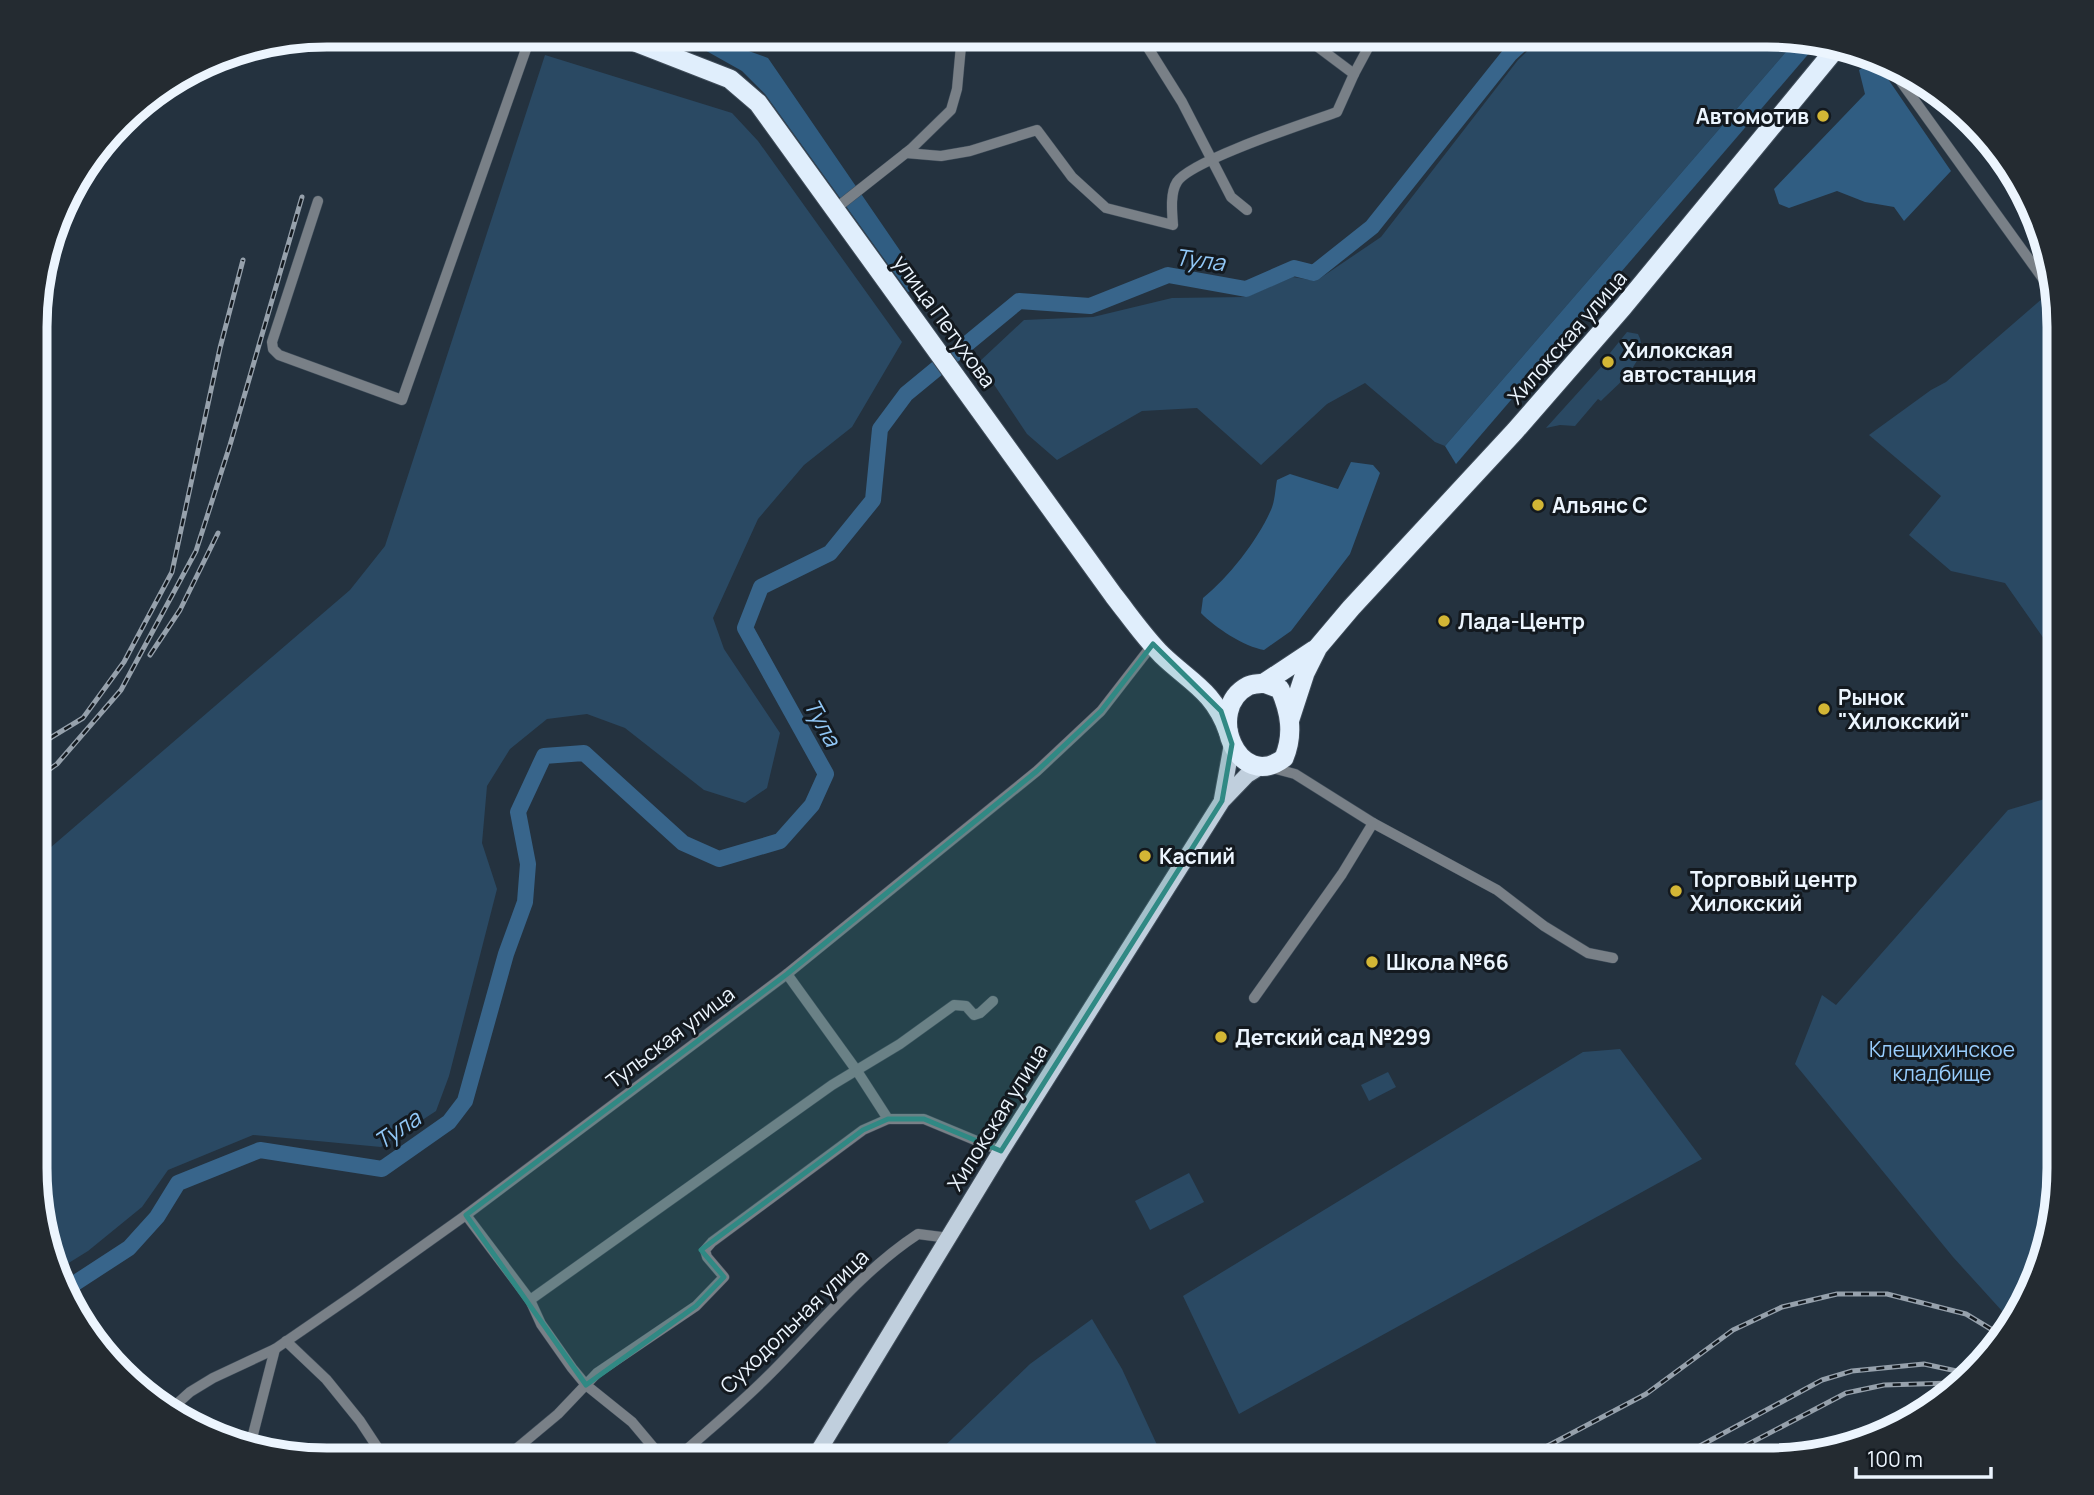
<svg xmlns="http://www.w3.org/2000/svg" width="2094" height="1495" viewBox="0 0 2094 1495" font-family="Manrope,sans-serif">
<style>
.green{fill:#2a4963}
.forest{fill:#305d82}
.lines{fill:none;stroke-linecap:round;stroke-linejoin:round}
.river{stroke:#38658b;stroke-width:16}
.street-casing{stroke:#404d5a;stroke-width:11}
.primary-casing{stroke:#404d5a;stroke-width:18}
.highway-casing{stroke:#404d5a;stroke-width:21}
.street{stroke:#798087;stroke-width:10}
.primary{stroke:#c0cfdd;stroke-width:16}
.highway{stroke:#e0eefc;stroke-width:19}
.rail-casing{stroke:#96a1ac;stroke-width:5}
.rail{stroke:#13191f;stroke-width:2.5;stroke-dasharray:8;stroke-linecap:butt}
.marked{fill:#308984;fill-opacity:0.2;stroke:#308984;stroke-width:5;stroke-linejoin:round}
.poi-dot{fill:#d3b635;stroke:#13191f;stroke-width:2.5}
.labels{text-anchor:middle;dominant-baseline:central;stroke-width:6;stroke-linejoin:round;paint-order:stroke}
.poi-label{font-size:21px;font-weight:bold;fill:#ecf5fe;stroke:#13191f;text-anchor:start}
.street-label{font-size:21px;fill:#ecf5fe;stroke:#13191f}
.park-label{font-size:21px;fill:#98cdfd;stroke:#13191f}
.water-label{font-size:23px;font-style:italic;fill:#91c7f6;stroke:#13191f}
.rim{fill:none;stroke:#ecf5fe;stroke-width:9}
</style>
<rect width="100%" height="100%" fill="#24323f"/>
<g class="green">
<polygon points="1543,36 1785,36 1798,38 1445,446 1435,442 1365,383 1327,404 1261,465 1197,408 1142,411 1057,460 1027,434 979,362 1024,320 1093,317 1172,298 1246,297 1293,277 1316,281 1381,237 1518,60"/>
<polygon points="545,55 732,113 758,141 902,342 852,427 804,465 758,519 713,618 724,649 780,733 767,788 745,803 704,790 625,728 587,714 547,719 510,749 487,786 482,843 497,889 449,1076 436,1111 381,1147 253,1135 168,1170 142,1207 88,1251 59,1269 37,1205 37,863 43,854 350,590 385,546"/>
<polygon points="2044,297 2058,319 2058,659 2005,583 1951,571 1909,535 1941,496 1869,435 1931,390 1946,382"/>
<path d="M1627,332L1638,334C1652,358 1616,386 1601,401L1598,399L1575,426L1560,425L1546,428L1602,366L1608,370L1616,362L1610,353Z"/>
<polygon points="2058,795 2058,1186 2037,1279 2012,1322 1953,1257 1795,1064 1822,995 1836,1005 2008,810"/>
<polygon points="1620,1049 1702,1159 1239,1414 1183,1296 1583,1052"/>
<polygon points="1388,1072 1396,1087 1369,1101 1361,1085"/>
<polygon points="1189,1173 1204,1202 1150,1230 1135,1201"/>
<polygon points="1092,1319 1122,1369 1164,1460 930,1460 1030,1364"/>
</g>
<g class="forest">
<polygon points="678,35 719,35 732,45 768,58 914,271 918,287 908,292 765,94 742,71"/>
<polygon points="1798,38 1807,42 1811,51 1456,464 1445,446"/>
<polygon points="1875,60 1951,171 1904,221 1894,207 1865,202 1837,191 1789,208 1779,204 1774,189 1865,94 1859,70"/>
<path d="M1351,462L1373,465L1380,473L1350,554L1291,631L1264,650C1245,647 1214,627 1201,613L1203,598C1228,578 1257,541 1270,512C1275,503 1275,490 1277,480L1290,474L1338,489Z"/>
</g>
<g class="lines">
<polyline class="river" points="66,1289 129,1248 157,1217 178,1183 260,1150 382,1169 449,1122 465,1101 506,954 525,902 528,864 518,812 544,756 584,753 683,843 719,859 780,841 812,805 826,774 745,628 761,587 830,553 873,500 880,429 906,394 1019,301 1090,306 1168,275 1246,289 1294,268 1314,273 1372,227 1510,54 1530,36"/>
<defs>
<g id="street">
<polyline points="1140,35 1182,102 1231,197 1247,210"/>
<polyline points="1302,35 1354,74"/>
<polyline points="1889,65 2054,294"/>
<path d="M906,153L941,156L970,151L1037,130L1072,177L1106,208L1173,225C1172,212 1170,193 1177,182C1191,160 1309,122 1337,112L1354,74L1375,35"/>
<polyline points="318,201 272,342 273,349 279,355 402,400 531,35"/>
<polyline points="835,209 911,149 951,110 957,89 962,35"/>
<polyline points="1269,767 1295,774 1373,823 1497,890 1544,926 1588,953 1613,958"/>
<polyline points="787,974 857,1071 888,1119 924,1119 1001,1151"/>
<polyline points="1254,998 1342,874 1373,823"/>
<polyline points="466,1215 530,1300 541,1324 572,1368 586,1385 632,1422 664,1460"/>
<polyline points="530,1300 832,1085 900,1044 954,1005 966,1006 974,1015 980,1013 993,1001"/>
<polyline points="286,1341 326,1379 360,1421 385,1459"/>
<polyline points="169,1411 190,1392 213,1378 275,1349 358,1292 466,1215 787,974 1037,771 1101,711 1153,644"/>
<polyline points="250,1446 275,1349"/>
<polyline points="504,1459 558,1414 597,1373 696,1306 724,1277 707,1257 705,1250 712,1242 863,1130 888,1119"/>
<path d="M675,1460C706,1432 738,1406 767,1377C816,1329 860,1272 918,1234L949,1238"/>
</g>
<g id="primary">
<polyline points="1222,799 1232,744"/>
<polyline points="813,1460 1001,1151 1222,801 1247,775 1260,767"/>
</g>
<g id="highway">
<path d="M617,35L730,79L758,103L1114,596C1129,615 1144,637 1162,655C1190,682 1214,691 1228,731"/>
<path d="M1264,683L1280,689C1290,712 1294,734 1284,758C1238,793 1204,709 1248,686C1252,684 1259,684 1264,683Z"/>
<polyline points="1264,683 1314,650"/>
<polyline points="1290,719 1305,673 1318,647 1351,608 1515,431 1623,307 1838,46"/>
</g>
</defs>
<use href="#street" class="street-casing"/>
<use href="#primary" class="primary-casing"/>
<use href="#highway" class="highway-casing"/>
<use href="#street" class="street"/>
<use href="#primary" class="primary"/>
<use href="#highway" class="highway"/>
<defs>
<g id="rail">
<polyline points="150,655 180,610 218,533"/>
<polyline points="37,746 83,718 124,662 172,572 220,348 243,260"/>
<polyline points="37,778 57,764 121,690 196,551 230,445 302,197"/>
<polyline points="1521,1460 1646,1394 1733,1330 1782,1307 1837,1294 1887,1294 1966,1314 2004,1337"/>
<polyline points="1674,1460 1822,1380 1852,1371 1924,1364 1966,1373"/>
<polyline points="1718,1460 1846,1393 1884,1385 1953,1383"/>
</g>
</defs>
<use href="#rail" class="rail-casing"/>
<use href="#rail" class="rail"/>
</g>
<path class="marked" d="M1153,644L1221,711L1232,744L1222,801L1001,1151L924,1119H888L863,1130L701,1250L724,1277L696,1306L586,1385L466,1215L787,974L1037,771L1101,711Z"/>
<g class="poi-dot">
<circle cx="1823" cy="116" r="7"/>
<circle cx="1608" cy="362" r="7"/>
<circle cx="1538" cy="505" r="7"/>
<circle cx="1444" cy="621" r="7"/>
<circle cx="1824" cy="709" r="7"/>
<circle cx="1145" cy="856" r="7"/>
<circle cx="1676" cy="891" r="7"/>
<circle cx="1372" cy="962" r="7"/>
<circle cx="1221" cy="1037" r="7"/>
</g>
<g class="labels">
<g class="poi-label">
<text x="1809" y="116" text-anchor="end">Автомотив</text>
<text x="1622" y="350">Хилокская<tspan x="1622" dy="24">автостанция</tspan></text>
<text x="1552" y="505">Альянс С</text>
<text x="1458" y="621">Лада-Центр</text>
<text x="1838" y="697">Рынок<tspan x="1838" dy="24">"Хилокский"</tspan></text>
<text x="1159" y="856">Каспий</text>
<text x="1690" y="879">Торговый центр<tspan x="1690" dy="24">Хилокский</tspan></text>
<text x="1386" y="962">Школа №66</text>
<text x="1235" y="1037">Детский сад №299</text>
</g>
<g class="street-label">
<text transform="translate(945 321) rotate(54)">улица Петухова</text>
<text transform="translate(1567 337) rotate(-49)">Хилокская улица</text>
<text transform="translate(670 1037) rotate(-37)">Тульская улица</text>
<text transform="translate(997 1117) rotate(-58)">Хилокская улица</text>
<text transform="translate(794 1321) rotate(-44)">Суходольная улица</text>
</g>
<g class="park-label">
<text x="1942" y="1049">Клещихинское<tspan x="1942" dy="24">кладбище</tspan></text>
</g>
<g class="water-label">
<text transform="translate(1200 259) rotate(7)">Тула</text>
<text transform="translate(823 722) rotate(61)">Тула</text>
<text transform="translate(397 1129) rotate(-34)">Тула</text>
</g>
</g>
<path d="M0 0H2094V1495H0ZM327 47H1767A280 280 0 0 1 2047 327V1168A280 280 0 0 1 1767 1448H327A280 280 0 0 1 47 1168V327A280 280 0 0 1 327 47Z" fill="#242b31" fill-rule="evenodd"/>
<path class="rim" d="M327 47H1767A280 280 0 0 1 2047 327V1168A280 280 0 0 1 1767 1448H327A280 280 0 0 1 47 1168V327A280 280 0 0 1 327 47Z"/>
<path d="M1856 1467v10h135v-10" fill="none" stroke="#ecf5fe" stroke-width="3.5"/>
<text x="1867" y="1467" font-size="21" fill="#ecf5fe" stroke="#13191f" stroke-width="5" paint-order="stroke">100 m</text>
</svg>
